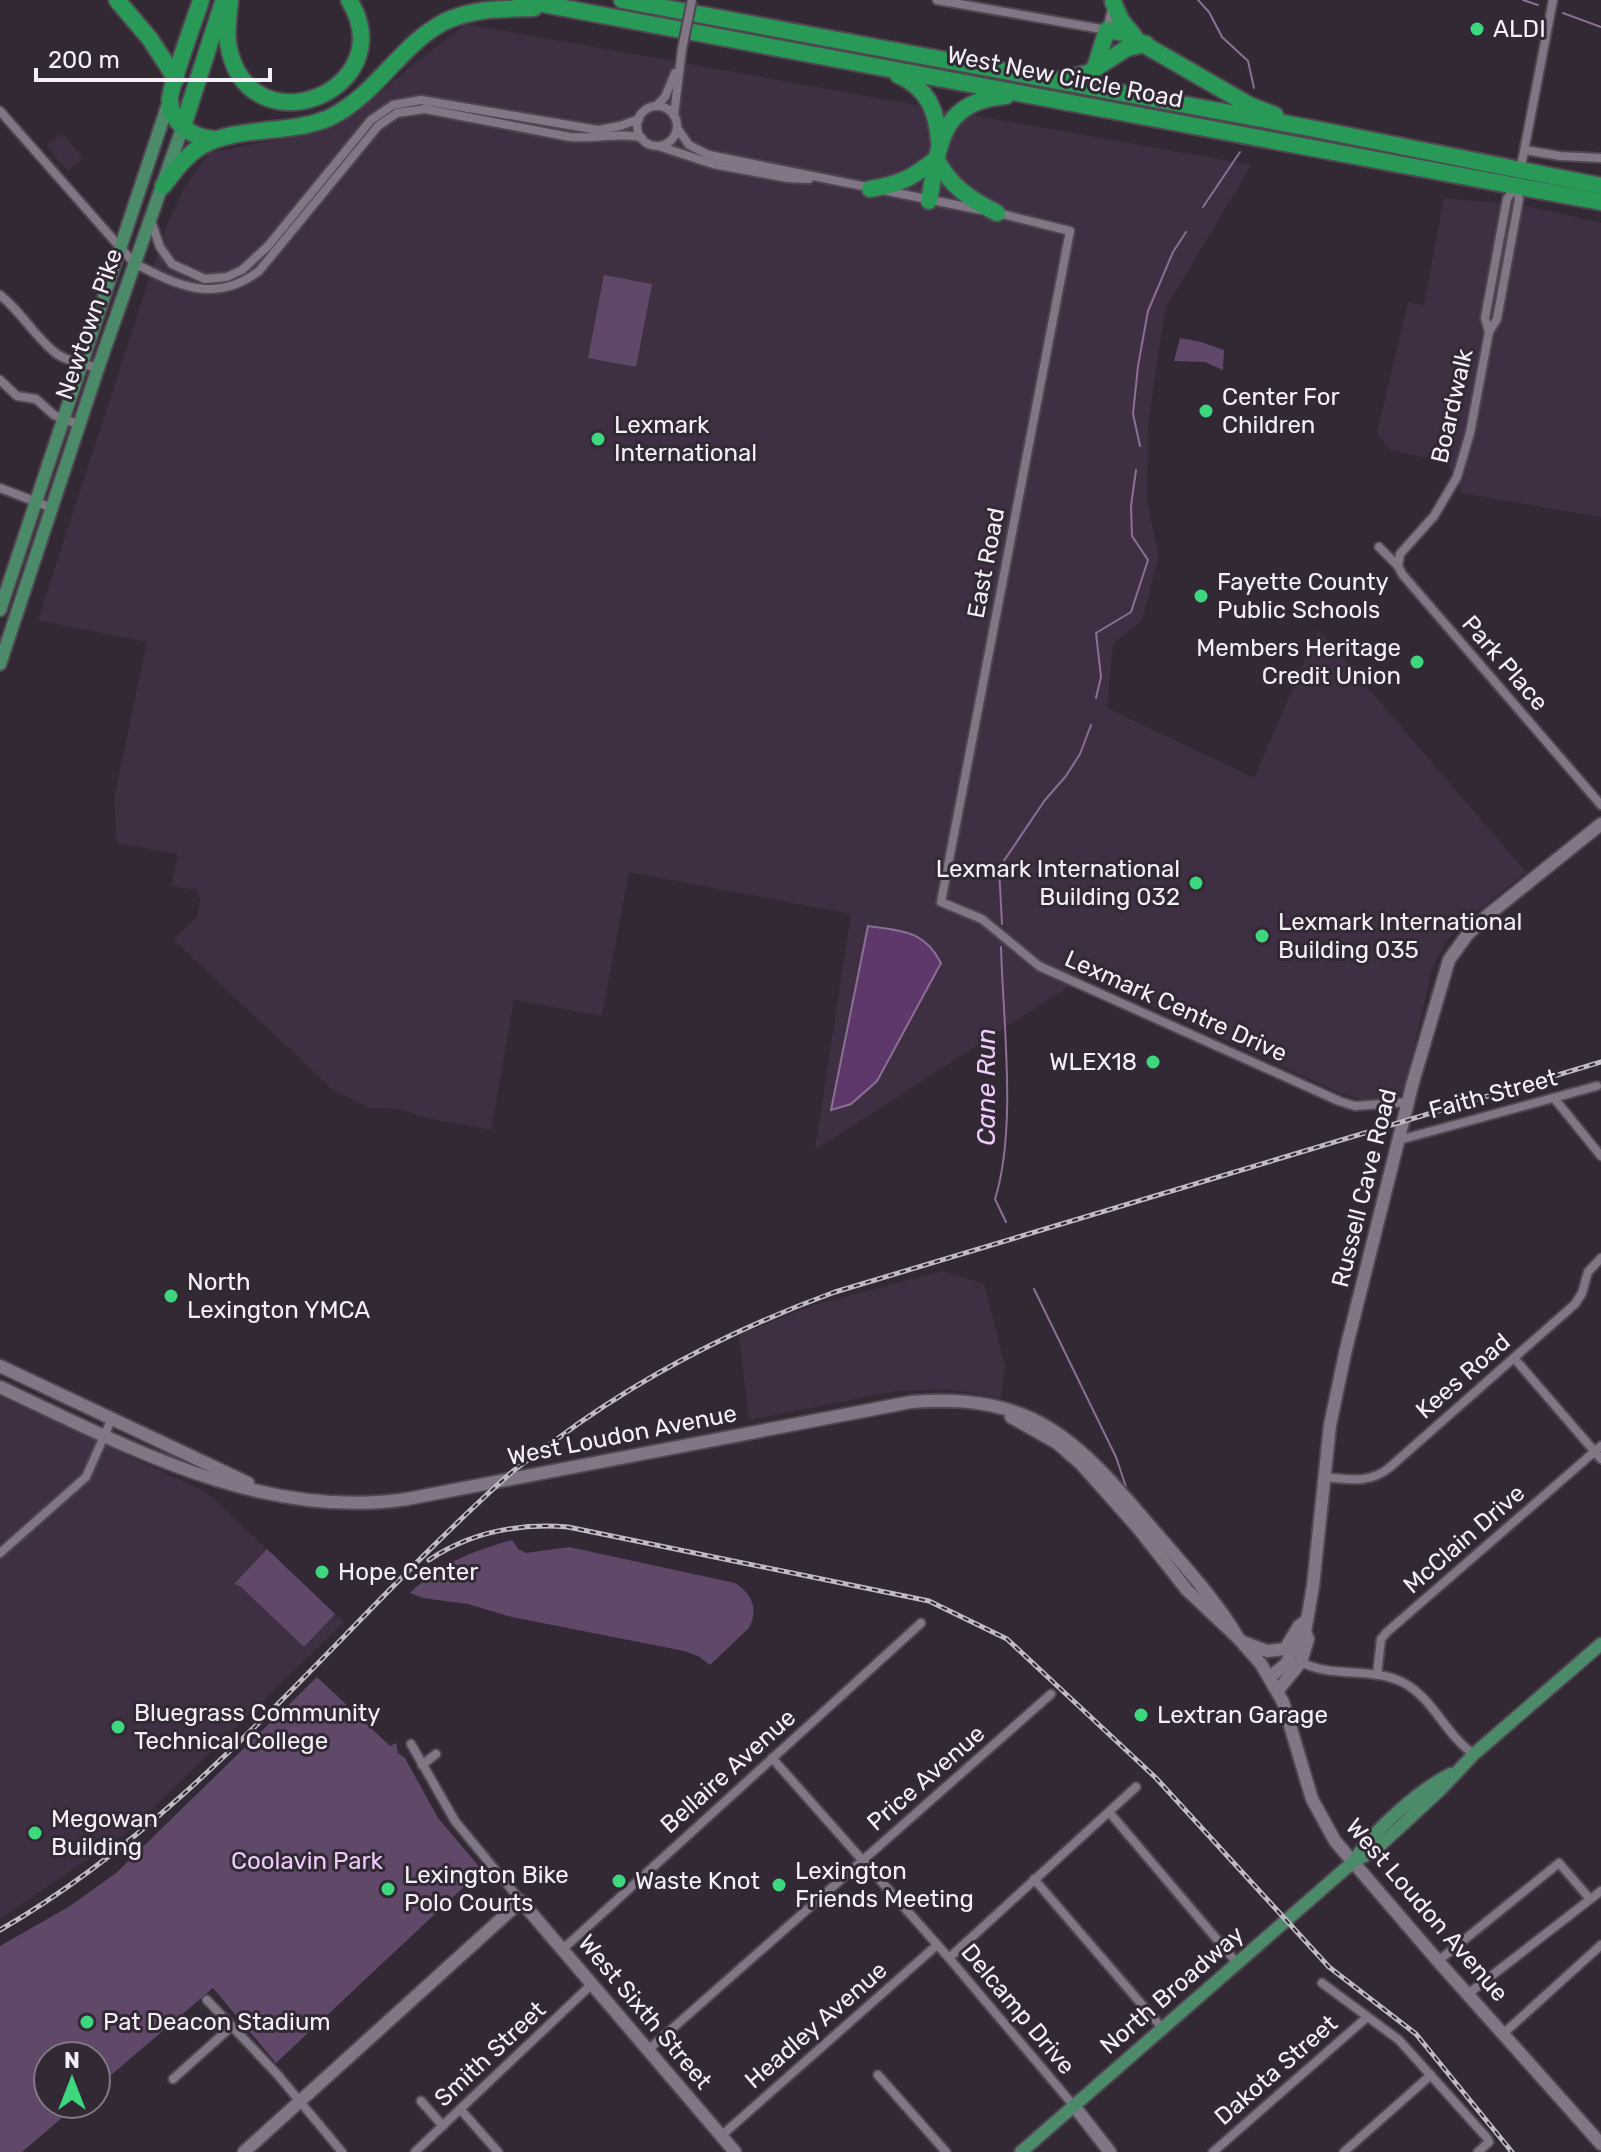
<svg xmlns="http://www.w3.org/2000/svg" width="1601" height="2152" viewBox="0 0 1601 2152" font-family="Rubik,sans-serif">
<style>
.built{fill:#3e3042}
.green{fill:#604869}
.water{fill:#5e386a;stroke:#8b6f94;stroke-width:2}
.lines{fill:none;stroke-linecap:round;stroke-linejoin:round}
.stream{stroke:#8b6f94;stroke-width:2}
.street-casing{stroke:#4f4651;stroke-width:12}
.secondary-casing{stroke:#4f4651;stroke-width:16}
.primary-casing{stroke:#4f4651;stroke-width:16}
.highway-casing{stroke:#4f4651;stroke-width:20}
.street{stroke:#817685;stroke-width:8}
.secondary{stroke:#817685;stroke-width:12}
.primary{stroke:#4c8b6a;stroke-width:12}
.highway{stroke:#299958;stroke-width:16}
.rail-casing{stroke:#c0bac3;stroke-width:5}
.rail{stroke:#322935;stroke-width:2;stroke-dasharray:6;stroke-linecap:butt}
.street-bridge-casing{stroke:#4f4651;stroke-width:12;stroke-linecap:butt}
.street-bridge{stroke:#817685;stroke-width:8}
.poi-dot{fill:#3dd77e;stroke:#322935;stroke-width:3}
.labels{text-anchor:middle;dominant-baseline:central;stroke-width:6;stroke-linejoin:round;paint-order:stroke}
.poi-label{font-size:24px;fill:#f5eff7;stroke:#322935;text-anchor:start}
.street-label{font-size:24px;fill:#f5eff7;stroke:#322935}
.park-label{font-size:24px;fill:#eecbfa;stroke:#322935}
.water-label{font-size:26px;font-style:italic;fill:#efccfb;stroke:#322935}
</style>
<rect width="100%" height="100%" fill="#322935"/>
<g class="built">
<polygon points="466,24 1251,165 1165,309 1148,425 1147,502 1159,556 1142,620 1113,644 1107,708 1254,778 1318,630 1526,872 1462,924 1446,942 1432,968 1404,1092 1385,1099 1361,1099 1340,1093 1085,976 815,1150 851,914 629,872 602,1016 514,1000 491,1130 431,1119 398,1109 370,1108 333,1090 173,939 197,917 200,899 197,890 171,886 178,854 117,843 114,799 147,642 38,620 167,224 184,188 209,153 306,134 356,114 416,62"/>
<polygon points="62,133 83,158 67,171 47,145"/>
<polygon points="1444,198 1527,206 1601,223 1601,517 1462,493 1447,462 1390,450 1377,433 1408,302 1424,305"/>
<polygon points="943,1271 984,1284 1005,1365 1001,1398 946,1389 897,1391 749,1420 739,1335 814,1305"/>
<polygon points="0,1396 206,1492 344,1622 129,1831 0,1919"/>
</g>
<g class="green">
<polygon points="604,275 652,284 636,367 588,358"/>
<polygon points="1180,338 1201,342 1224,350 1223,370 1205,362 1174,361"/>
<path d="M512,1540L518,1549L526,1553L569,1547L735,1583C752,1594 759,1609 749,1628L710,1665L698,1656L684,1651L512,1617L468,1604L423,1598L410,1593C439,1564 473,1551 512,1540Z"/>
<polygon points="267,1549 335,1614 304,1647 240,1586 234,1584"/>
<polygon points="317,1677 390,1746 396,1743 398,1753 405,1758 438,1818 482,1870 276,2063 213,1988 96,2088 96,2056 48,2056 48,2104 78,2104 22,2152 0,2152 0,1946 70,1906 116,1873"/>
</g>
<path class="water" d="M868,926C902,931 924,930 941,963L877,1081L851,1104L831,1110Z"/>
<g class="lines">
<g class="stream">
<polyline points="1198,0 1209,12 1222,37 1248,61 1254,88"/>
<polyline points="1523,0 1538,5"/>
<polyline points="1563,13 1601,27"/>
<polyline points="1203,207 1240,152"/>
<polyline points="1140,446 1133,414 1138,366 1148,311 1173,252 1186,232"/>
<polyline points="1096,698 1101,677 1096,633 1131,612 1148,560 1132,536 1131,506 1136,470"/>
<polyline points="1002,924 999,868 1045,800 1066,776 1080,754 1091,725"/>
<path d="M1001,947C1003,1021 1017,1130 995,1199L1006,1222"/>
<polyline points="1034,1289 1116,1457 1127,1490"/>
</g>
<defs>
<g id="street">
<polyline points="937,0 1107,30 1113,5"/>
<polyline points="656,106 665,97 675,73"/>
<circle cx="657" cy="126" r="20"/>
<path d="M0,111L134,263C178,286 215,304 259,271L378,126L397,113L425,109L570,137C592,139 624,132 642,138"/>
<polyline points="674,115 682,49"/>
<polyline points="677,128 689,145 709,155 981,210"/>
<polyline points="658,146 713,164 787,178 809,179"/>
<polyline points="1525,150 1560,156 1601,158"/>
<polyline points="1520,172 1553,0"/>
<polyline points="994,212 1070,231 941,902 982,919 1039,966 1339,1101 1355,1106 1409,1102"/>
<polyline points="150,218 160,247 172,264 205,279 227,277 242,270 268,246 371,120 393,105 421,100 598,130 620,126 639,119"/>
<path d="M0,295C21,311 36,339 57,354C68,362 85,364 98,368"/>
<polyline points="1489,332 1485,318 1499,242 1507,199 1516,186"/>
<polyline points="0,380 17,396 36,399 54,415 80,425"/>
<polyline points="0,488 52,508"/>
<polyline points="1379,547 1398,566 1402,574 1601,805"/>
<polyline points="1398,566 1400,554 1434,516 1457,477 1470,433 1489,332 1497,319 1519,199 1517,185"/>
<polyline points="1554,1098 1601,1156"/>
<polyline points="1399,1140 1597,1086"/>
<polyline points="1514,1358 1601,1459"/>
<path d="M1324,1477C1348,1479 1369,1484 1389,1468L1575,1304L1582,1293L1588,1272L1601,1258"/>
<polyline points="0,1553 86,1477 112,1418"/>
<path d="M1301,1662C1333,1679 1372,1666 1404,1683C1434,1699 1446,1736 1474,1754"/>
<polyline points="1377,1675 1381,1639 1387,1632 1601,1446"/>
<polyline points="411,1744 455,1821 521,1901"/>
<polyline points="772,1758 949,1958 1074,2106"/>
<polyline points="422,1765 436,1754"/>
<polyline points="1109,1812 1237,1963"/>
<polyline points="1034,1879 1162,2028"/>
<polyline points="563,1949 921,1623"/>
<polyline points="949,1958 1136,1787"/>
<polyline points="1438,1961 1559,1863 1590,1899"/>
<polyline points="1322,1983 1399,2040 1487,2138 1489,2142 1478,2152"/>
<polyline points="1468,1994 1601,1891"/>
<polyline points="207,2000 277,2074 342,2152"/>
<polyline points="1504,2033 1601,1945"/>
<polyline points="648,2050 1051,1694"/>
<polyline points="878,2075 946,2152"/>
<polyline points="173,2079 231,2027"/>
<polyline points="421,2101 443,2126"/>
<polyline points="460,2109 498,2152"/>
<polyline points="721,2136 937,1945"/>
<polyline points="415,2152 592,1984"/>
<polyline points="1213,2152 1366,2018"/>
<polyline points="1344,2152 1431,2075"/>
</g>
<g id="secondary">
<polyline points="0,1366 248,1483"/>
<path d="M0,1387C126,1446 262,1521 407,1499L911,1402C1039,1392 1080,1444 1156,1533C1186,1568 1216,1600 1239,1639"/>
<polyline points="1011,1417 1057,1443 1081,1464 1138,1528 1187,1590 1239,1639 1261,1664 1283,1702 1312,1799 1335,1841 1438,1961 1601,2144"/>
<polyline points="1243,1642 1267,1651 1285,1649 1299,1626 1307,1620"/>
<polyline points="1270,1677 1286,1664 1298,1640"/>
<polyline points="1278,1690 1301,1662 1308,1639 1305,1632 1313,1586 1330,1425 1346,1349 1413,1082 1449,960 1467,935 1488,915 1601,824"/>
<polyline points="1074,2106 1110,2152"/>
<polyline points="244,2152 521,1901 735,2152"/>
</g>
<g id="primary">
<polyline points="0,610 169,101"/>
<polyline points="0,664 98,368 183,126"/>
<path d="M1355,1859C1373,1831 1420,1789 1451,1774"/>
<polyline points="1021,2152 1353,1862 1374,1851 1441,1789 1474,1754 1601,1644"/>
</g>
<g id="highway">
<polyline points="117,0 150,39 176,79"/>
<path d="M201,0C196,17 168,90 170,102C172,125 194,138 214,139"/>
<path d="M230,0C229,14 226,29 228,43C246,154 405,91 349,0"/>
<polyline points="521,0 1601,202"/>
<polyline points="622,0 1310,128 1601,186"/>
<polyline points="1113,2 1121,20 1134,36"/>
<polyline points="1095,68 1107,30 1124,33 1249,105 1275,115"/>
<path d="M898,75C928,88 937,111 939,142"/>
<polyline points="1060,80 1088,73 1127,48 1146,44"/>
<polyline points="183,126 223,2"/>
<path d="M163,186C174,172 184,157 200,147C235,125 293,135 331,117C376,95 400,45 444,22C473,8 503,9 534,8"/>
<path d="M870,189C900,184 912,178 936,159C951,187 970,199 997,213"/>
<path d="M929,201C939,146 939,101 1006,96"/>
</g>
</defs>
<use href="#street" class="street-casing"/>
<use href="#secondary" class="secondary-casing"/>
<use href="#primary" class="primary-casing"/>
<use href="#highway" class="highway-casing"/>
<use href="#street" class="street"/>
<use href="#secondary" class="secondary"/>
<use href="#primary" class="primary"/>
<use href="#highway" class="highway"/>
<defs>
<g id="rail">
<path d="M429,1560C471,1532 518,1523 568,1527L929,1601L1007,1639L1156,1778L1329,1967L1416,2034L1512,2152"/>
<path d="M0,1930C201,1814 342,1623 513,1471C527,1460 543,1450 557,1439C642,1376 736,1328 835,1292L1601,1062"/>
</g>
</defs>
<use href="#rail" class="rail-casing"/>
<use href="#rail" class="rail"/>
<defs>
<polyline id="street-bridge" points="682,49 692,0"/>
</defs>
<use href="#street-bridge" class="street-bridge-casing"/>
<use href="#street-bridge" class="street-bridge"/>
</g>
<g class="poi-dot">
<circle cx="1477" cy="29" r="8"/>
<circle cx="1206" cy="411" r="8"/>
<circle cx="598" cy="439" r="8"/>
<circle cx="1201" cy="596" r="8"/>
<circle cx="1417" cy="662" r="8"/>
<circle cx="1196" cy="883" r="8"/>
<circle cx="1262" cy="936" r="8"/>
<circle cx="1153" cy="1062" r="8"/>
<circle cx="171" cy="1296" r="8"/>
<circle cx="322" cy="1572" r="8"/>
<circle cx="1141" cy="1715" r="8"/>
<circle cx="118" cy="1727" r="8"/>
<circle cx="35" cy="1833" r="8"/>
<circle cx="619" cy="1881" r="8"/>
<circle cx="779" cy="1885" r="8"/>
<circle cx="388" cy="1889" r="8"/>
<circle cx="87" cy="2022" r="8"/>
</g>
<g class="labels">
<g class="poi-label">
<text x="1493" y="29">ALDI</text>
<text x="1222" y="397">Center For<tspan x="1222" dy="28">Children</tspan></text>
<text x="614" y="425">Lexmark<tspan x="614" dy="28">International</tspan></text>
<text x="1217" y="582">Fayette County<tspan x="1217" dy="28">Public Schools</tspan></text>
<text x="1401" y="648" text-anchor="end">Members Heritage<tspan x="1401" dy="28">Credit Union</tspan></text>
<text x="1180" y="869" text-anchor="end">Lexmark International<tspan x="1180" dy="28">Building 032</tspan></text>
<text x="1278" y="922">Lexmark International<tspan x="1278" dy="28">Building 035</tspan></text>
<text x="1137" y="1062" text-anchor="end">WLEX18</text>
<text x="187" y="1282">North<tspan x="187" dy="28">Lexington YMCA</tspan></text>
<text x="338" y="1572">Hope Center</text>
<text x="134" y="1713">Bluegrass Community<tspan x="134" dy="28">Technical College</tspan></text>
<text x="1157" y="1715">Lextran Garage</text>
<text x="51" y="1819">Megowan<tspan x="51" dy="28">Building</tspan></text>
<text x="795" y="1871">Lexington<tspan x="795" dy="28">Friends Meeting</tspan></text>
<text x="404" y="1875">Lexington Bike<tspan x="404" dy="28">Polo Courts</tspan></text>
<text x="635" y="1881">Waste Knot</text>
<text x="103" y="2022">Pat Deacon Stadium</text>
</g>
<g class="street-label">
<text transform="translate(1065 77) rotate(11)">West New Circle Road</text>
<text transform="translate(89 324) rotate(-71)">Newtown Pike</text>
<text transform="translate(1452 406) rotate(-77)">Boardwalk</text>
<text transform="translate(986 563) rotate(-79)">East Road</text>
<text transform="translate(1505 663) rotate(49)">Park Place</text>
<text transform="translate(1176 1006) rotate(24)">Lexmark Centre Drive</text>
<text transform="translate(1493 1094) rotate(-15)">Faith Street</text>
<text transform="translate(1364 1188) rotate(-76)">Russell Cave Road</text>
<text transform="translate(1463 1376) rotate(-41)">Kees Road</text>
<text transform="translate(622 1435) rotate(-11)">West Loudon Avenue</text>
<text transform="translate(1464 1539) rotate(-41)">McClain Drive</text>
<text transform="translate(728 1771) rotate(-42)">Bellaire Avenue</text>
<text transform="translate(926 1778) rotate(-41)">Price Avenue</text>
<text transform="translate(1427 1910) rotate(49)">West Loudon Avenue</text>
<text transform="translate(1172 1990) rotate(-41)">North Broadway</text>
<text transform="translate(1018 2009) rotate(50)">Delcamp Drive</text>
<text transform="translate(645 2012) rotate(50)">West Sixth Street</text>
<text transform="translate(816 2025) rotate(-41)">Headley Avenue</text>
<text transform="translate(490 2054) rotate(-43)">Smith Street</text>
<text transform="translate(1276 2070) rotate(-41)">Dakota Street</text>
</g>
<g class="park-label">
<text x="307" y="1861">Coolavin Park</text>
</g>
<g class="water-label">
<text transform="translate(986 1087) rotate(-90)">Cane Run</text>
</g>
</g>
<g transform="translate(72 2080)"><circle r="38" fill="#322935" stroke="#807883" stroke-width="2"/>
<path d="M0-6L14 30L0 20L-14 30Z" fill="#3dd77e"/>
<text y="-12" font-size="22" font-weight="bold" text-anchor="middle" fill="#f5eff7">N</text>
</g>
<path d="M36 68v12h234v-12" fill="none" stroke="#f5eff7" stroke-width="4"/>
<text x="48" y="68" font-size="24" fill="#f5eff7" stroke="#322935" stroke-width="6" paint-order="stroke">200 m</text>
</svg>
